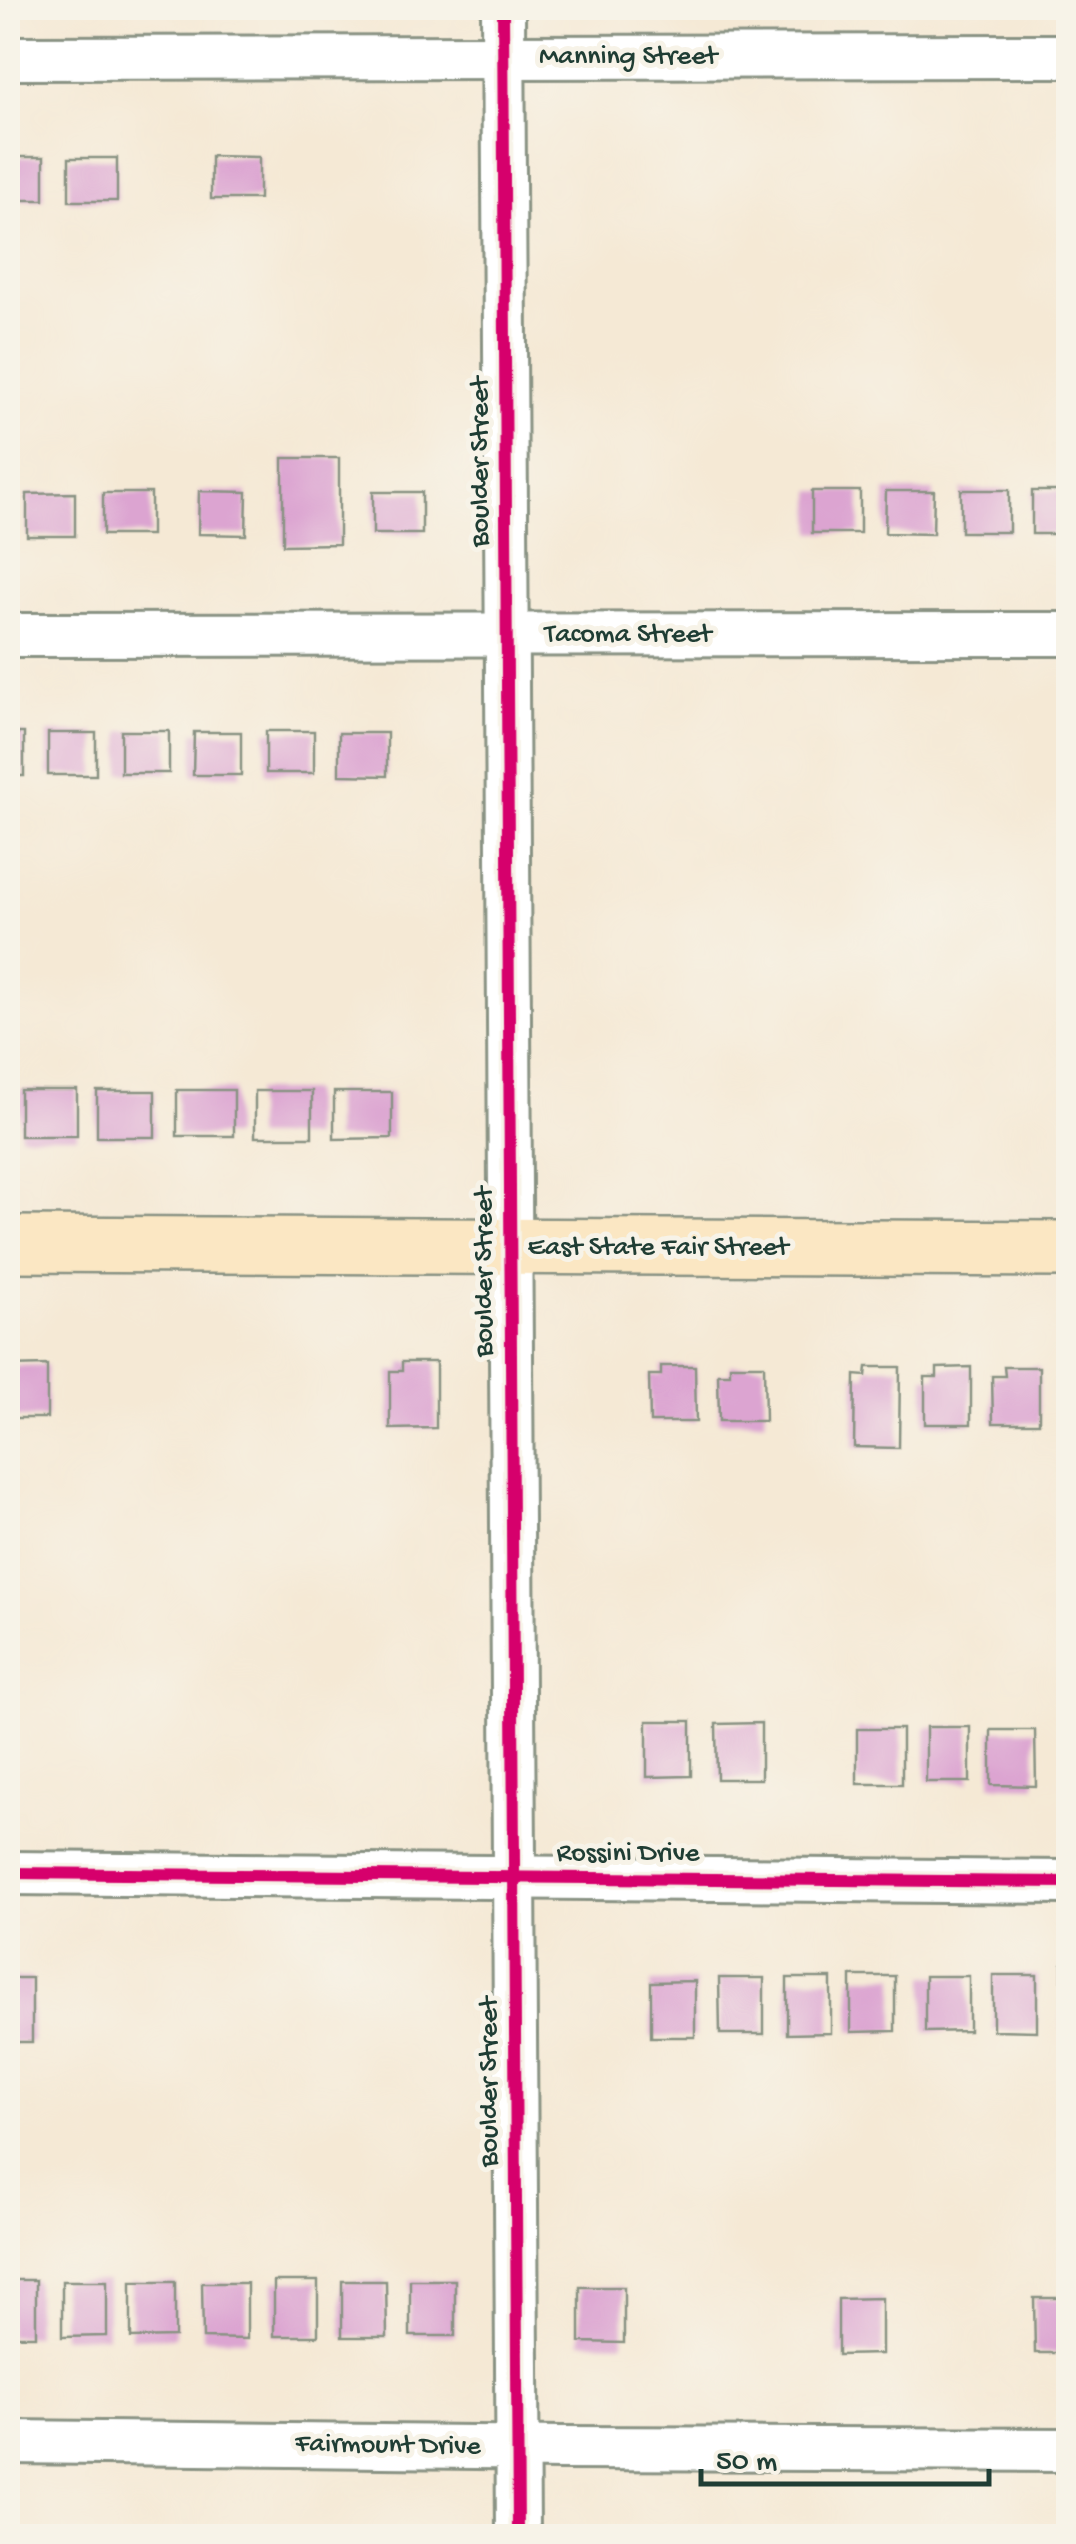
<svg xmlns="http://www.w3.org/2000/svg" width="1076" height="2544" viewBox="0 0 1076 2544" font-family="'Gochi Hand',sans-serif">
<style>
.building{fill:#dca4d1}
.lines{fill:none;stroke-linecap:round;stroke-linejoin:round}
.street-casing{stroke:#8a9384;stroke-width:48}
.secondary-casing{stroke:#8a9384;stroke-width:60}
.street{stroke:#fff;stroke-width:42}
.secondary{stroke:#fbe7c3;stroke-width:55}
.cycleway-casing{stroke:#f7f3e8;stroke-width:19}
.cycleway{stroke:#d6006c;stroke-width:12}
.labels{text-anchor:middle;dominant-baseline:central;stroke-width:10;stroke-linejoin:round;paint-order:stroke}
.street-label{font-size:28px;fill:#1f3d34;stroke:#f7f3e8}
</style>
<rect width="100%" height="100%" fill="#f7f3e8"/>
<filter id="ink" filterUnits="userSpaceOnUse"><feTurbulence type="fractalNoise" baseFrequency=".01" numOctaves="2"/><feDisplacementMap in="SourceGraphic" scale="20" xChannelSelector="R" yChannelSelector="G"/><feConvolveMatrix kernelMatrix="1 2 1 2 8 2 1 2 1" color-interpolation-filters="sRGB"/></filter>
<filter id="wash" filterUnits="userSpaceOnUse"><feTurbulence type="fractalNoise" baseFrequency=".0048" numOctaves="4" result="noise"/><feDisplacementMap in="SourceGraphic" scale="40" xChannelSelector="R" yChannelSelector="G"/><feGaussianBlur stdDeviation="2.25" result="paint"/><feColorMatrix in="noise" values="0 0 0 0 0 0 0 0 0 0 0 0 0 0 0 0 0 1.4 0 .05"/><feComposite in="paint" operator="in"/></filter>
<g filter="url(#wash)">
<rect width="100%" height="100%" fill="#f5e9d5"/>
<g id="blocks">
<g class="building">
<polygon points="211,156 259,157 259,199 211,199"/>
<rect x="8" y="157" width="36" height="43"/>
<rect x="69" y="158" width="48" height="43"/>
<polygon points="283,458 339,458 339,544 283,545"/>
<rect x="961" y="490" width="48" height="42"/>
<polygon points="199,491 247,492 246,535 198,534"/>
<rect x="812" y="491" width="48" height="42"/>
<polygon points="886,491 934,491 933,534 885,533"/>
<rect x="1032" y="491" width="36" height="43"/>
<rect x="373" y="492" width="49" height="42"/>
<polygon points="75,493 75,536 27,536 27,494"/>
<rect x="103" y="493" width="48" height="42"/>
<rect x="121" y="731" width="48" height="42"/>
<rect x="266" y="731" width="48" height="42"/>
<polygon points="194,732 241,732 241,775 193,775"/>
<rect x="8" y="733" width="16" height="43"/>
<rect x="48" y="733" width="48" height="42"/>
<polygon points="339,733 387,733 387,776 339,775"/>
<rect x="20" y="1090" width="57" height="46"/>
<rect x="177" y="1090" width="57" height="46"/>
<rect x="97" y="1091" width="58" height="46"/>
<rect x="255" y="1091" width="57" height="46"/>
<polygon points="334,1092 392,1092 392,1138 334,1139"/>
<polygon points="402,1362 436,1362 436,1428 390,1429 390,1371 402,1371"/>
<polygon points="47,1365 47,1418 8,1418 8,1366"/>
<polygon points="730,1365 764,1365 765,1421 719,1421 718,1374 730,1374"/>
<polygon points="661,1366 695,1366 696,1422 650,1422 649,1375 661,1375"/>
<polygon points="867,1367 900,1367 899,1448 854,1447 855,1375 866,1376"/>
<polygon points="971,1367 971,1424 925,1424 925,1377 937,1377 937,1368"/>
<polygon points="1004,1367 1039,1367 1039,1423 993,1423 992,1376 1005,1376"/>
<polygon points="647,1721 691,1721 691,1776 647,1777"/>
<polygon points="761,1723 761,1779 717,1779 716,1724"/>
<rect x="926" y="1727" width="44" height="55"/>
<rect x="857" y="1729" width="45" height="55"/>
<polygon points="991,1730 1035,1730 1036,1786 991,1785"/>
<polygon points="1062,1731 1068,1731 1068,1786 1063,1786"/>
<polygon points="1062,1964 1068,1965 1068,2030 1062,2030"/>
<polygon points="993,1975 1037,1975 1037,2031 993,2030"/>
<polygon points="851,1976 895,1976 895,2031 851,2032"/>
<polygon points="925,1976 969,1976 969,2031 925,2032"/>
<rect x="8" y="1978" width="24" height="64"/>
<polygon points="719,1978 764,1978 764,2034 720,2034"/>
<polygon points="787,1978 831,1978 831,2033 787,2034"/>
<polygon points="695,1981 695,2037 651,2037 651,1982"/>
<rect x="8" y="2280" width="28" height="56"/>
<rect x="410" y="2280" width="45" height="56"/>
<polygon points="62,2281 107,2281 107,2336 62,2337"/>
<rect x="274" y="2281" width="44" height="55"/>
<polygon points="342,2281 386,2281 387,2337 342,2337"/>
<polygon points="131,2282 175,2282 175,2337 131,2338"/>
<polygon points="202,2283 247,2283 247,2339 203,2338"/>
<polygon points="580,2287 624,2287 624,2343 580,2342"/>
<polygon points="882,2298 882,2354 838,2355 838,2299"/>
<polygon points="1034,2298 1068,2298 1068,2353 1035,2353"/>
</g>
</g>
</g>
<g filter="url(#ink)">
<use href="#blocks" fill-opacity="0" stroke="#8a9384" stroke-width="2.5"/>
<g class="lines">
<defs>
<g id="street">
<polyline points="503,8 518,2536"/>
<polyline points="8,58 1068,56"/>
<polyline points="8,635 1068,634"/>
<polyline points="8,1873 1068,1882"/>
<polyline points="8,2442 562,2448 1068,2450"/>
</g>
<polyline id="secondary" points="8,1244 1068,1249"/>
</defs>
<use href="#street" class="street-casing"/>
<use href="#secondary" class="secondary-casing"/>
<use href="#street" class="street"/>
<use href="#secondary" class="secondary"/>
<defs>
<g id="cycleway">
<polyline points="503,8 518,2536"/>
<polyline points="8,1873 1068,1882"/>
</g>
</defs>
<use href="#cycleway" class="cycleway-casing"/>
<use href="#cycleway" class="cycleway"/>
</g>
</g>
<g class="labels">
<g class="street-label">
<text x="628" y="57">Manning Street</text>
<text transform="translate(481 462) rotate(-90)">Boulder Street</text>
<text x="628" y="635">Tacoma Street</text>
<text x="658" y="1248">East State Fair Street</text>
<text transform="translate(485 1272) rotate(-90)">Boulder Street</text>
<text x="628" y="1854">Rossini Drive</text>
<text transform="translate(490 2082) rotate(-90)">Boulder Street</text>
<text transform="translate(388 2446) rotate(1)">Fairmount Drive</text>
</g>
</g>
<rect width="1076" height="2544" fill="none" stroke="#f7f3e8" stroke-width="40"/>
<path d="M701 2469v15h288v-15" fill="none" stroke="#1f3d34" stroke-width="5"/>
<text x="716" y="2469" font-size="30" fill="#1f3d34" stroke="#f7f3e8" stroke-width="8" paint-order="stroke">50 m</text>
</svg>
